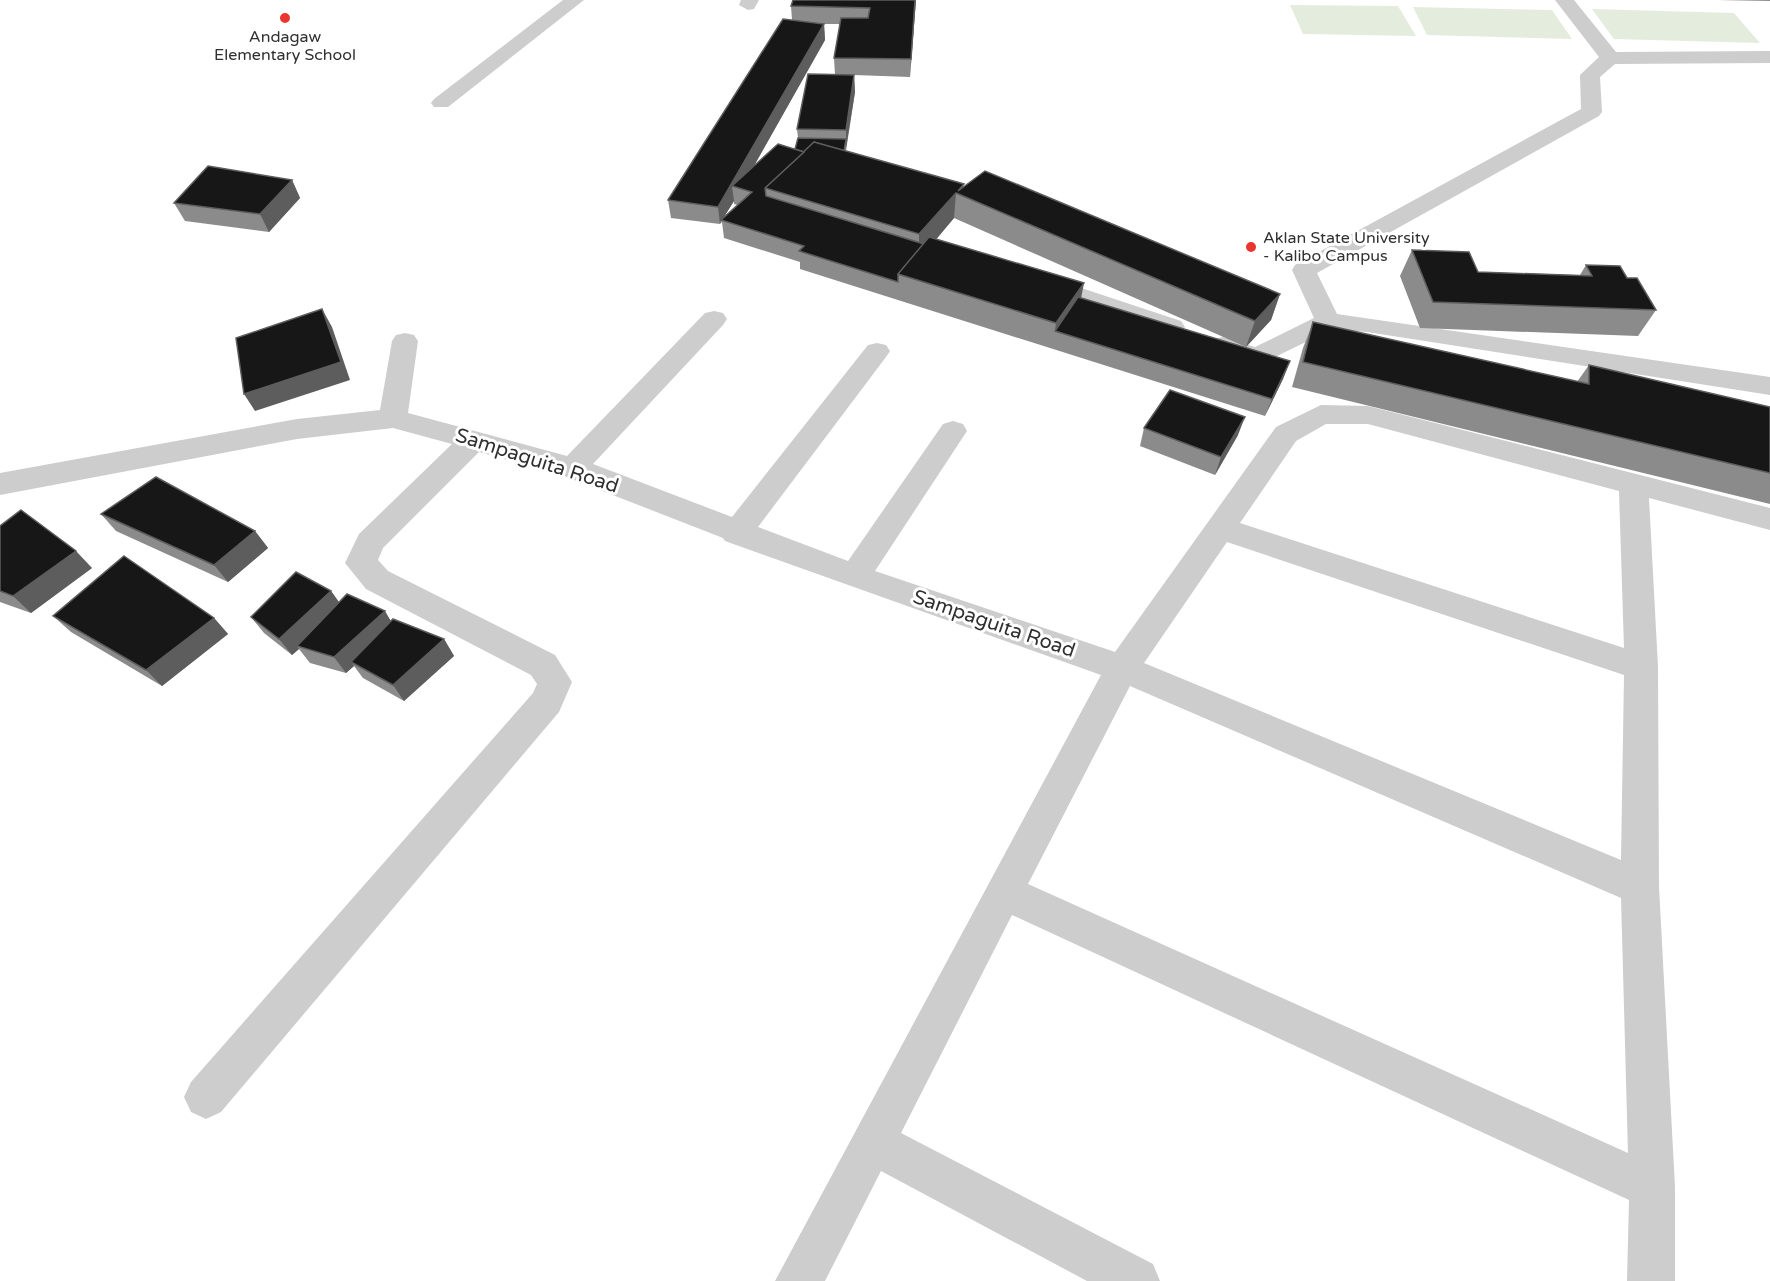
<svg xmlns="http://www.w3.org/2000/svg" width="1770" height="1281" viewBox="0 0 1770 1281" font-family="'Varela Round',sans-serif">
<style>
.green{fill:#e4eddd}
.lines{fill:none;stroke-linecap:round;stroke-linejoin:round}
.minor{fill:#cdcdcd;fill-rule:evenodd}
.wall{fill:#8b8b8b;fill-rule:evenodd}
.shaded-wall{fill:#5d5d5d}
.building{fill:#171717;stroke:#5d5d5d;stroke-width:1.5}
.poi-dot{fill:#ea352e;stroke:#fff;stroke-width:2}
.labels{text-anchor:middle;dominant-baseline:central;stroke-width:6;stroke-linejoin:round;paint-order:stroke}
.far-poi-label{font-size:16px;fill:#303030;stroke:#fff}
.street-label{font-size:20px;fill:#303030;stroke:#fff}
</style>
<rect width="100%" height="100%" fill="#fff"/>
<g class="green">
<polygon points="1290,5 1398,6 1416,36 1303,34"/>
<polygon points="1413,7 1552,10 1572,39 1427,35"/>
<polygon points="1592,9 1734,13 1760,43 1614,39"/>
</g>
<g class="lines">
<g class="minor">
<polygon points="563,0 584,0 448,107 434,107 431,103 434,99"/>
<polygon points="741,0 759,0 754,9 748,10 739,5"/>
<polygon points="1555,0 1574,0 1616,52 1770,51 1770,63 1615,64 1600,77 1602,112 1599,116 1317,273 1337,314 1770,377 1770,395 1367,332 1332,329 1257,366 1214,351 1210,345 1214,339 1223,337 1255,347 1314,318 1292,270 1295,265 1581,109 1580,75 1599,57"/>
<polygon points="1039,274 1181,321 1185,327 1181,333 1172,335 1163,333 1030,286 1027,281 1030,276"/>
<path d="M714,311L723,313L727,319L723,325L593,464L732,517L868,345L877,343L886,345L890,351L886,357L758,527L848,561L943,424L953,421L963,424L967,431L875,571L1115,652L1276,427L1321,405L1368,406L1770,508V530L1649,498L1658,667L1659,887L1675,1187V1281H1627L1629,1200L1012,915L901,1133L1153,1264L1160,1281H1087L881,1171L825,1281H775L1101,675L725,541L723,538L564,476L479,452L383,548L378,560L388,571L555,655L572,682L559,712L221,1112L206,1119L191,1112L184,1097L191,1082L533,693L537,684L531,675L366,589L345,563L359,534L452,444L393,428L297,439L0,495V473L297,419L380,410L392,341L396,335L405,333L414,335L418,341L408,413L567,456L705,313ZM1326,424H1368L1619,491L1624,648L1240,523L1296,441ZM1227,542L1624,675L1621,860L1144,663ZM1130,686L1621,898L1628,1153L1028,884Z"/>
</g>
</g>
<g class="wall">
<path d="M916,0L910,77L854,75L855,92L846,151L963,187L1280,294L1271,320L1246,347L954,218L936,239L1081,298L1290,361L1283,379L1265,416L800,269V262L724,238L722,222L720,224L671,218L668,200L792,20L791,6ZM824,24H840L834,58L835,75L797,129L798,138L795,149L753,167L825,40ZM734,201V204L738,205L724,217Z"/>
<polygon points="1717,0 1770,0 1770,1"/>
<polygon points="292,180 300,198 269,232 185,221 174,203"/>
<polygon points="1412,250 1478,272 1580,275 1586,265 1627,278 1656,310 1638,336 1420,328 1400,276"/>
<polygon points="1313,322 1577,382 1589,365 1770,407 1770,504 1292,387 1303,348"/>
<polygon points="1144,428 1238,435 1215,475 1140,446"/>
<polygon points="101,514 255,531 268,548 228,582 116,531"/>
<polygon points="0,526 92,568 31,613 0,602"/>
<polygon points="331,591 339,602 444,639 454,656 404,701 363,678 354,666 346,673 310,663 299,649 292,655 264,633 251,617"/>
<polygon points="53,616 214,618 228,634 162,686 71,632"/>
</g>
<g class="shaded-wall">
<polygon points="915,0 916,0 910,77 911,59"/>
<polygon points="824,24 825,40 741,189 732,186 734,201 722,220 721,220 720,224 718,207"/>
<polygon points="854,75 855,92 846,148 846,130"/>
<polygon points="292,180 300,198 269,232 260,214"/>
<polygon points="956,193 954,218 929,248 919,258 919,234"/>
<polygon points="1084,283 1079,309 1055,331 1056,323"/>
<polygon points="1280,294 1271,320 1246,347 1255,321"/>
<polygon points="322,309 332,327 350,380 255,411 244,394"/>
<polygon points="1290,361 1283,379 1265,416 1272,399"/>
<polygon points="1245,417 1238,435 1215,475 1221,457"/>
<polygon points="255,531 268,548 228,582 214,565"/>
<polygon points="76,551 92,568 31,613 13,596"/>
<polygon points="331,591 343,608 297,646 299,649 292,655 279,639"/>
<polygon points="385,611 395,628 351,662 354,666 346,673 334,657"/>
<polygon points="214,618 228,634 162,686 146,670"/>
<polygon points="444,639 454,656 404,701 393,685"/>
</g>
<g class="building">
<polygon points="793,0 915,0 911,59 834,58 841,18 868,18 870,8 791,6"/>
<polygon points="783,19 824,24 718,207 668,200"/>
<polygon points="808,74 854,75 846,130 797,129"/>
<polygon points="798,138 846,139 844,151 814,142 804,152 795,149"/>
<polygon points="814,142 964,184 958,191 985,171 1280,294 1255,321 956,193 919,234 765,188"/>
<polygon points="778,144 804,152 765,188 766,196 924,244 898,274 898,282 799,251 804,246 721,220 752,192 732,186"/>
<polygon points="208,166 292,180 260,214 174,203"/>
<polygon points="929,237 1084,283 1056,323 898,274"/>
<polygon points="1412,250 1469,252 1478,272 1592,276 1586,265 1620,266 1627,278 1637,278 1656,310 1433,302"/>
<polygon points="1078,297 1290,361 1272,399 1055,331"/>
<polygon points="322,309 341,362 244,394 236,338"/>
<polygon points="1313,322 1589,384 1589,365 1770,407 1770,473 1303,362"/>
<polygon points="1170,390 1245,417 1221,457 1144,428"/>
<polygon points="156,477 255,531 214,565 101,514"/>
<polygon points="21,510 76,551 13,596 0,591 0,526"/>
<polygon points="124,556 214,618 146,670 53,616"/>
<polygon points="296,572 331,591 279,639 251,617"/>
<polygon points="347,594 385,611 334,657 297,646"/>
<polygon points="393,619 444,639 393,685 351,662"/>
</g>
<g class="poi-dot">
<circle cx="285" cy="18" r="6"/>
<circle cx="1251" cy="247" r="6"/>
</g>
<g class="labels">
<g class="far-poi-label">
<text x="285" y="37">Andagaw<tspan x="285" dy="18">Elementary School</tspan></text>
<text x="1263" y="238" text-anchor="start">Aklan State University<tspan x="1263" dy="18">- Kalibo Campus</tspan></text>
</g>
<g class="street-label">
<text transform="translate(537 461) rotate(18)">Sampaguita Road</text>
<text transform="translate(994 624) rotate(19)">Sampaguita Road</text>
</g>
</g>
</svg>
